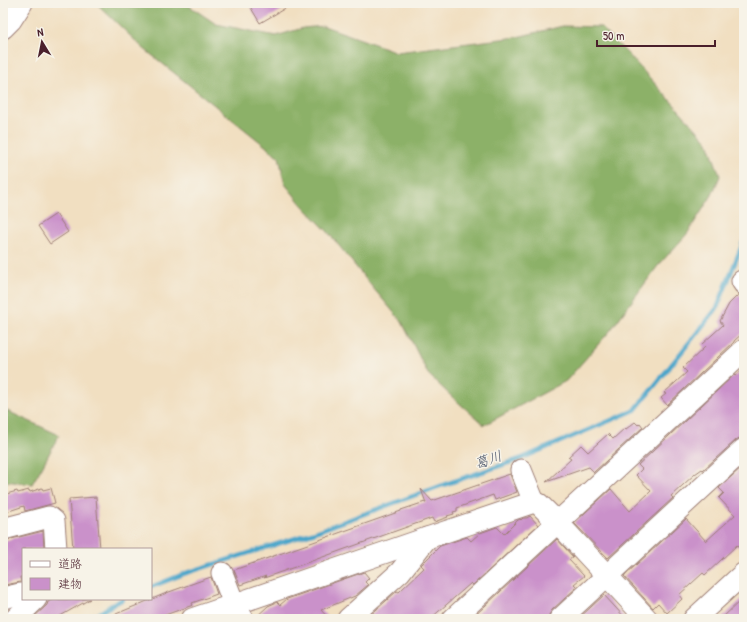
<svg xmlns="http://www.w3.org/2000/svg" width="747" height="622" viewBox="0 0 747 622" font-family="'Patrick Hand','Klee One',sans-serif">
<style>
.forest{fill:#8cb167;stroke:#6b6849}
.lines{fill:none;stroke-linecap:round;stroke-linejoin:round}
.stream{stroke:#4ca6ca;stroke-width:4.5}
.building{fill:#ca91ca}
.minor-casing{stroke:#9e7f76;stroke-width:23}
.minor{stroke:#fff;stroke-width:21}
.labels{text-anchor:middle;dominant-baseline:central;stroke-width:3;stroke-linejoin:round;paint-order:stroke}
.water-label{font-size:14px;font-style:italic;fill:#4b556b;stroke:#f7f3e8}
</style>
<rect width="100%" height="100%" fill="#f7f3e8"/>
<filter id="ink" filterUnits="userSpaceOnUse"><feTurbulence type="fractalNoise" baseFrequency=".025" numOctaves="2"/><feDisplacementMap in="SourceGraphic" scale="8" xChannelSelector="R" yChannelSelector="G"/><feConvolveMatrix kernelMatrix="1 2 1 2 8 2 1 2 1" color-interpolation-filters="sRGB"/></filter>
<filter id="wash" filterUnits="userSpaceOnUse"><feTurbulence type="fractalNoise" baseFrequency=".012" numOctaves="4" result="noise"/><feDisplacementMap in="SourceGraphic" scale="16" xChannelSelector="R" yChannelSelector="G"/><feGaussianBlur stdDeviation="0.9" result="paint"/><feColorMatrix in="noise" values="0 0 0 0 0 0 0 0 0 0 0 0 0 0 0 0 0 1.4 0 .05"/><feComposite in="paint" operator="in"/></filter>
<g filter="url(#wash)">
<rect width="100%" height="100%" fill="#f1dfc1"/>
<g class="forest">
<polygon points="96,3 185,3 216,24 276,36 303,28 324,26 397,52 517,37 563,26 601,27 628,54 708,142 720,176 712,195 687,234 657,267 610,331 566,381 484,425 450,395 428,374 402,322 373,288 328,232 302,205 285,184 279,157 143,48"/>
<polygon points="3,409 59,435 42,467 32,484 3,481"/>
</g>
<g class="lines">
<g class="stream">
<polyline points="151,587 186,573 315,532 443,485 520,459 635,410 717,308 744,240"/>
<polyline points="91,619 107,608 123,599"/>
</g>
</g>
<g id="blocks">
<g class="building">
<polygon points="248,3 294,3 260,23"/>
<polygon points="56,214 68,232 50,244 38,226"/>
<polygon points="738,295 744,296 744,332 734,341 734,342 667,405 661,398 666,394 664,393 687,372 683,368 705,347 702,344 723,325 720,321 729,304"/>
<polygon points="744,368 744,437 741,437 736,440 703,470 702,469 695,474 671,496 673,498 608,558 574,523 611,489 630,511 651,491 636,475 642,469 638,465 734,375 735,376"/>
<polygon points="635,422 638,425 640,423 643,427 594,472 589,467 546,482 571,459 568,457 581,445 588,452 608,434 613,439 625,428 626,429"/>
<polygon points="744,465 744,553 737,545 705,575 703,573 679,595 682,599 667,613 658,603 653,608 624,576 686,519 706,541 735,515 719,498 724,493 719,488"/>
<polygon points="510,474 517,492 495,500 493,495 457,508 457,511 453,512 454,514 447,516 448,517 434,522 432,518 264,578 266,576 240,585 234,570 401,511 401,510 425,502 425,503 426,503 421,489 432,501"/>
<polygon points="42,488 43,490 51,488 55,503 25,511 24,506 3,513 3,495 17,491 18,493 29,490 30,492"/>
<polygon points="96,497 100,549 73,549 69,499"/>
<polygon points="530,516 538,525 473,585 471,583 430,619 366,619 397,591 399,592 424,568 421,565 440,546 467,537 471,541 480,533 497,527 504,534 518,520 520,519 521,520 523,518 527,518"/>
<polygon points="43,531 44,547 40,549 23,549 23,577 20,577 21,582 4,585 3,571 3,541"/>
<polygon points="557,539 573,557 569,560 584,576 574,584 577,587 552,610 549,615 548,619 471,619"/>
<polygon points="364,572 369,578 365,582 368,585 355,596 321,610 329,619 255,619 255,618 268,606 277,602 280,605 287,599"/>
<polygon points="211,577 217,594 192,603 193,605 165,615 167,619 104,619 169,592"/>
<polygon points="604,595 626,619 578,619"/>
<polygon points="744,597 744,615 740,619 721,619"/>
<polygon points="53,599 90,599 55,619 32,619 47,605 48,602"/>
</g>
</g>
</g>
<g filter="url(#ink)">
<use href="#blocks" fill-opacity="0" stroke="#9e7f76" stroke-width="1"/>
<g class="lines">
<defs>
<g id="minor">
<polyline points="3,28 11,20 22,3"/>
<polyline points="742,281 744,284"/>
<polyline points="521,470 534,502"/>
<polyline points="3,529 49,517 54,521 56,549"/>
<polyline points="222,573 234,604 243,619"/>
<polyline points="3,598 20,594 23,594"/>
<polyline points="15,619 36,599"/>
<polyline points="192,619 427,538 534,502 539,504 558,523 647,619"/>
<polyline points="348,619 400,572 427,538"/>
<polyline points="453,619 744,350"/>
<polyline points="560,619 744,449"/>
<polyline points="694,619 744,573"/>
</g>
</defs>
<use href="#minor" class="minor-casing"/>
<use href="#minor" class="minor"/>
</g>
</g>
<g class="labels">
<g class="water-label">
<text transform="translate(488 459) rotate(-19)">葛川</text>
</g>
</g>
<rect width="747" height="622" fill="none" stroke="#f7f3e8" stroke-width="16"/>
<rect x="22" y="548" width="130" height="52" fill="#f7f3e8" stroke="#b29e9c"/>
<rect x="30" y="561" width="20" height="6" fill="#ffffff" stroke="#b29e9c"/>
<text x="58" y="568" font-size="12" fill="#4a1f2b">道路</text>
<rect x="30" y="578" width="20" height="12" fill="#ca91ca" stroke="#b29e9c"/>
<text x="58" y="588" font-size="12" fill="#4a1f2b">建物</text>
<g transform="translate(42 42) rotate(350)" stroke="#f7f3e8" stroke-width="3" paint-order="stroke">
<path d="M0-3L7 15L0 10L-7 15Z" fill="#4a1f2b"/>
<text y="-6" font-size="11" font-weight="bold" text-anchor="middle" fill="#4a1f2b">N</text>
</g>
<path d="M597 40v6h118v-6" fill="none" stroke="#4a1f2b" stroke-width="2"/>
<text x="603" y="40" font-size="12" fill="#4a1f2b" stroke="#f7f3e8" stroke-width="3" paint-order="stroke">50 m</text>
</svg>
